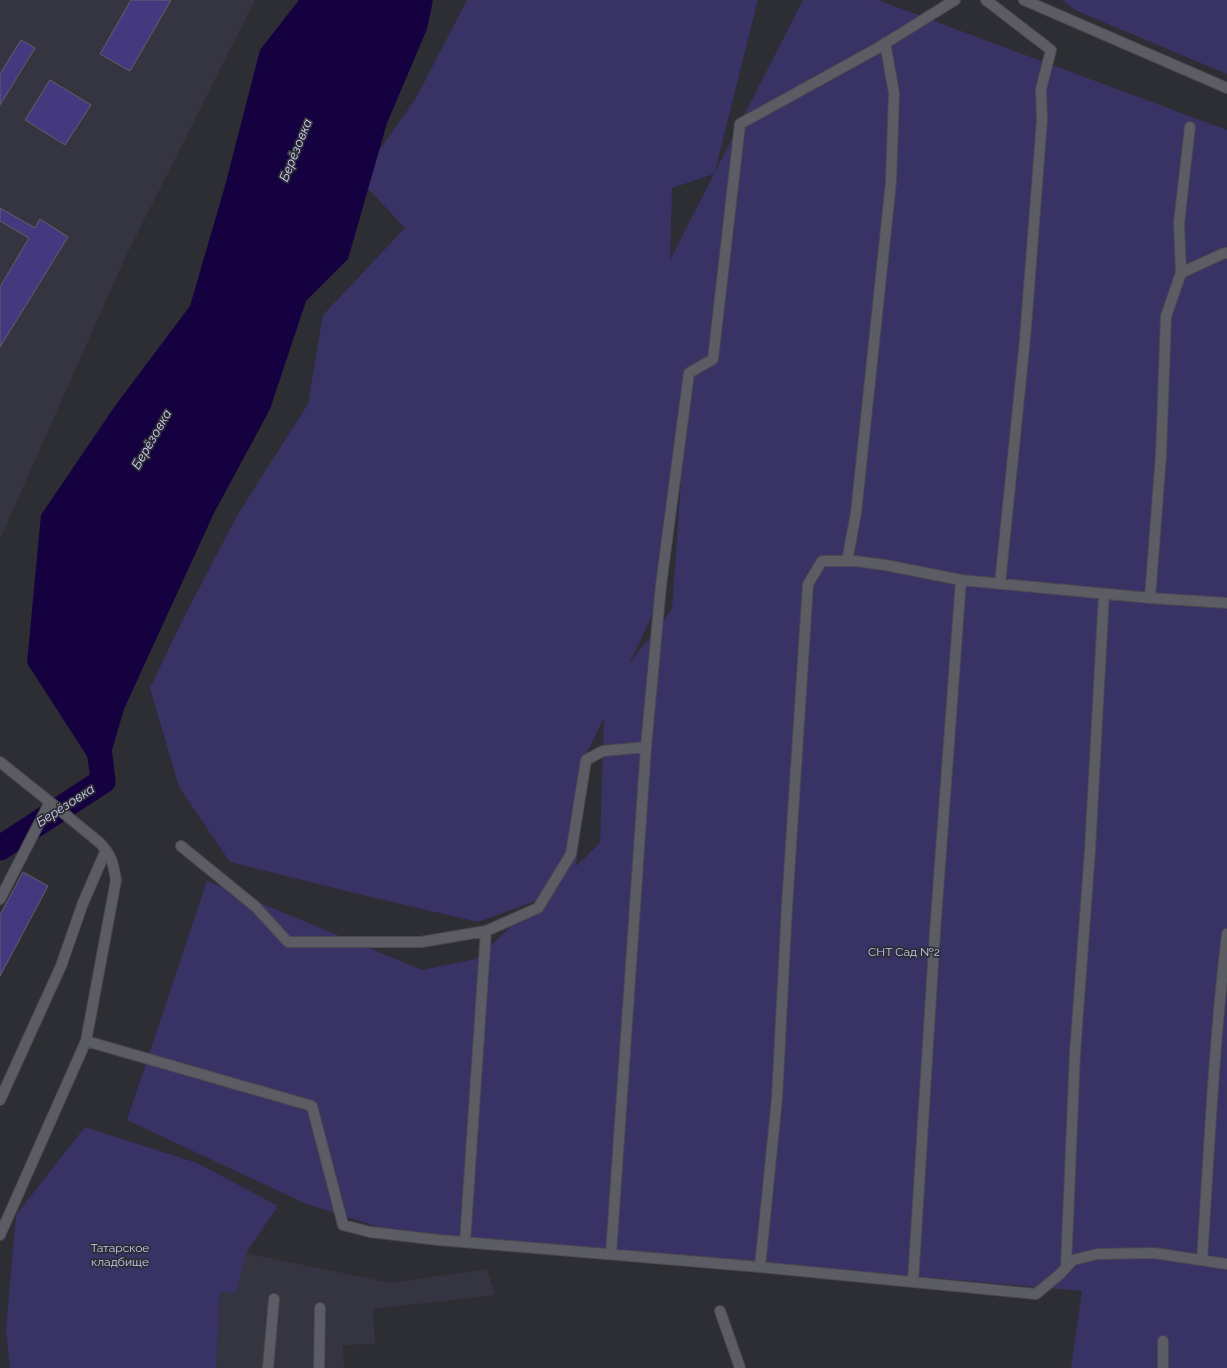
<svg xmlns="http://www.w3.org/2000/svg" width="1227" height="1368" viewBox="0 0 1227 1368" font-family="Raleway,sans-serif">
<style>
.built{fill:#353441}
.green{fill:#393265;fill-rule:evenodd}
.water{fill:#150040}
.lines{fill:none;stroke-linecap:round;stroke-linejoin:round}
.river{stroke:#150040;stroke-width:25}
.building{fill:#44397e;stroke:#626169}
.minor-casing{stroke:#49494f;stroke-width:12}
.minor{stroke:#5c5c64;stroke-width:10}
.labels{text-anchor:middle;stroke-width:3.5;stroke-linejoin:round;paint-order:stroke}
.park-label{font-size:12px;fill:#cac8f2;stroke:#2d2d34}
.water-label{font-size:13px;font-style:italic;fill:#d3d1fb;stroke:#2d2d34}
</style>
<rect width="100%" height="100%" fill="#2d2d34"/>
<path class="built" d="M0,0H255L125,258L0,539Z
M246,1253L391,1283L487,1269L495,1295L373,1309L375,1344L343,1345L344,1368H216L220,1291L237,1292Z"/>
<path class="green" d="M467,0H758L715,172L803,0H878L1227,130V1368H1071L1082,1291L388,1230L304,1203L127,1120L207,881L422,970L476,959L541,899L478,922L367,896L230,862L179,787L150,688L183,619L238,514L308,404L323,315L405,228L359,179L416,98ZM714,174L670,260L672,188ZM684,437L672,609L629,664L659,601ZM604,718L600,843L576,866L587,753Z
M1062,0H1227V74L1077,11Z
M85,1127L197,1163L278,1206L246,1253L237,1292H220L216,1368H10L6,1330L16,1215Z"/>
<path class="water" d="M299,0H433L427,29L387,123L348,259L306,301L270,409L214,513L124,709L103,781L27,663L41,515L115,406L190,306L225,186L260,50Z"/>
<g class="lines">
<path class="river" d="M0,848L103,781L99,748"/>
</g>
<path class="building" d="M131,0H171L130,71L100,54Z
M21,40L35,48L0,105V74Z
M50,80L91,105L65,145L25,120Z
M0,208L35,228L40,219L68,237L0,347V287L29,238L0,221Z
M23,872L48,886L0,976V915Z"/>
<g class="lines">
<g class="minor-casing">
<path id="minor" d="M986,0L1051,50L1041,89L1042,120L1025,339L1000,584
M1024,0L1227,88
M1181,273L1179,223L1190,127
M847,561L856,513L891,182L894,93L885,43
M1150,598L1161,455L1166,316L1181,273L1222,254L1227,253
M1227,603L1150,598L961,580L885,565L855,561H822L808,584L787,906L777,1098L760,1267L1036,1294L1059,1275L1073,1260L1097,1254L1154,1253L1227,1264
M0,762L50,802
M181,846L256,907L288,942H421L486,931
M0,899L50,802L100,843C112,856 113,863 116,880L86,1041L0,1235
M86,1041L312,1106L343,1225L370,1232L439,1240L760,1267
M0,1100L61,966L83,903L106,850
M465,1242L486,931L538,908L571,854L586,760L603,751L646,747L661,585L689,373L713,359L740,124L876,49L955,0
M611,1254L646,747
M1202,1260C1209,1152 1214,1042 1227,934
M1066,1267L1075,1053L1090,850L1104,594
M913,1282L935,932L961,580
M720,1311L740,1368
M1163,1341V1368
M268,1368L274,1299
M319,1368L320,1308"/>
</g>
<use href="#minor" class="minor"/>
</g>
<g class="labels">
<g class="park-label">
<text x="904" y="956">СНТ Сад №2</text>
<text x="120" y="1252">Татарское<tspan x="120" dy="14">кладбище</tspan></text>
</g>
<g class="water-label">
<text transform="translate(295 150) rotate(-68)" y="5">Берёзовка</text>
<text transform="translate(151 439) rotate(-60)" y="5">Берёзовка</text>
<text transform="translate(65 805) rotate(-33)" y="5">Берёзовка</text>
</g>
</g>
</svg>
